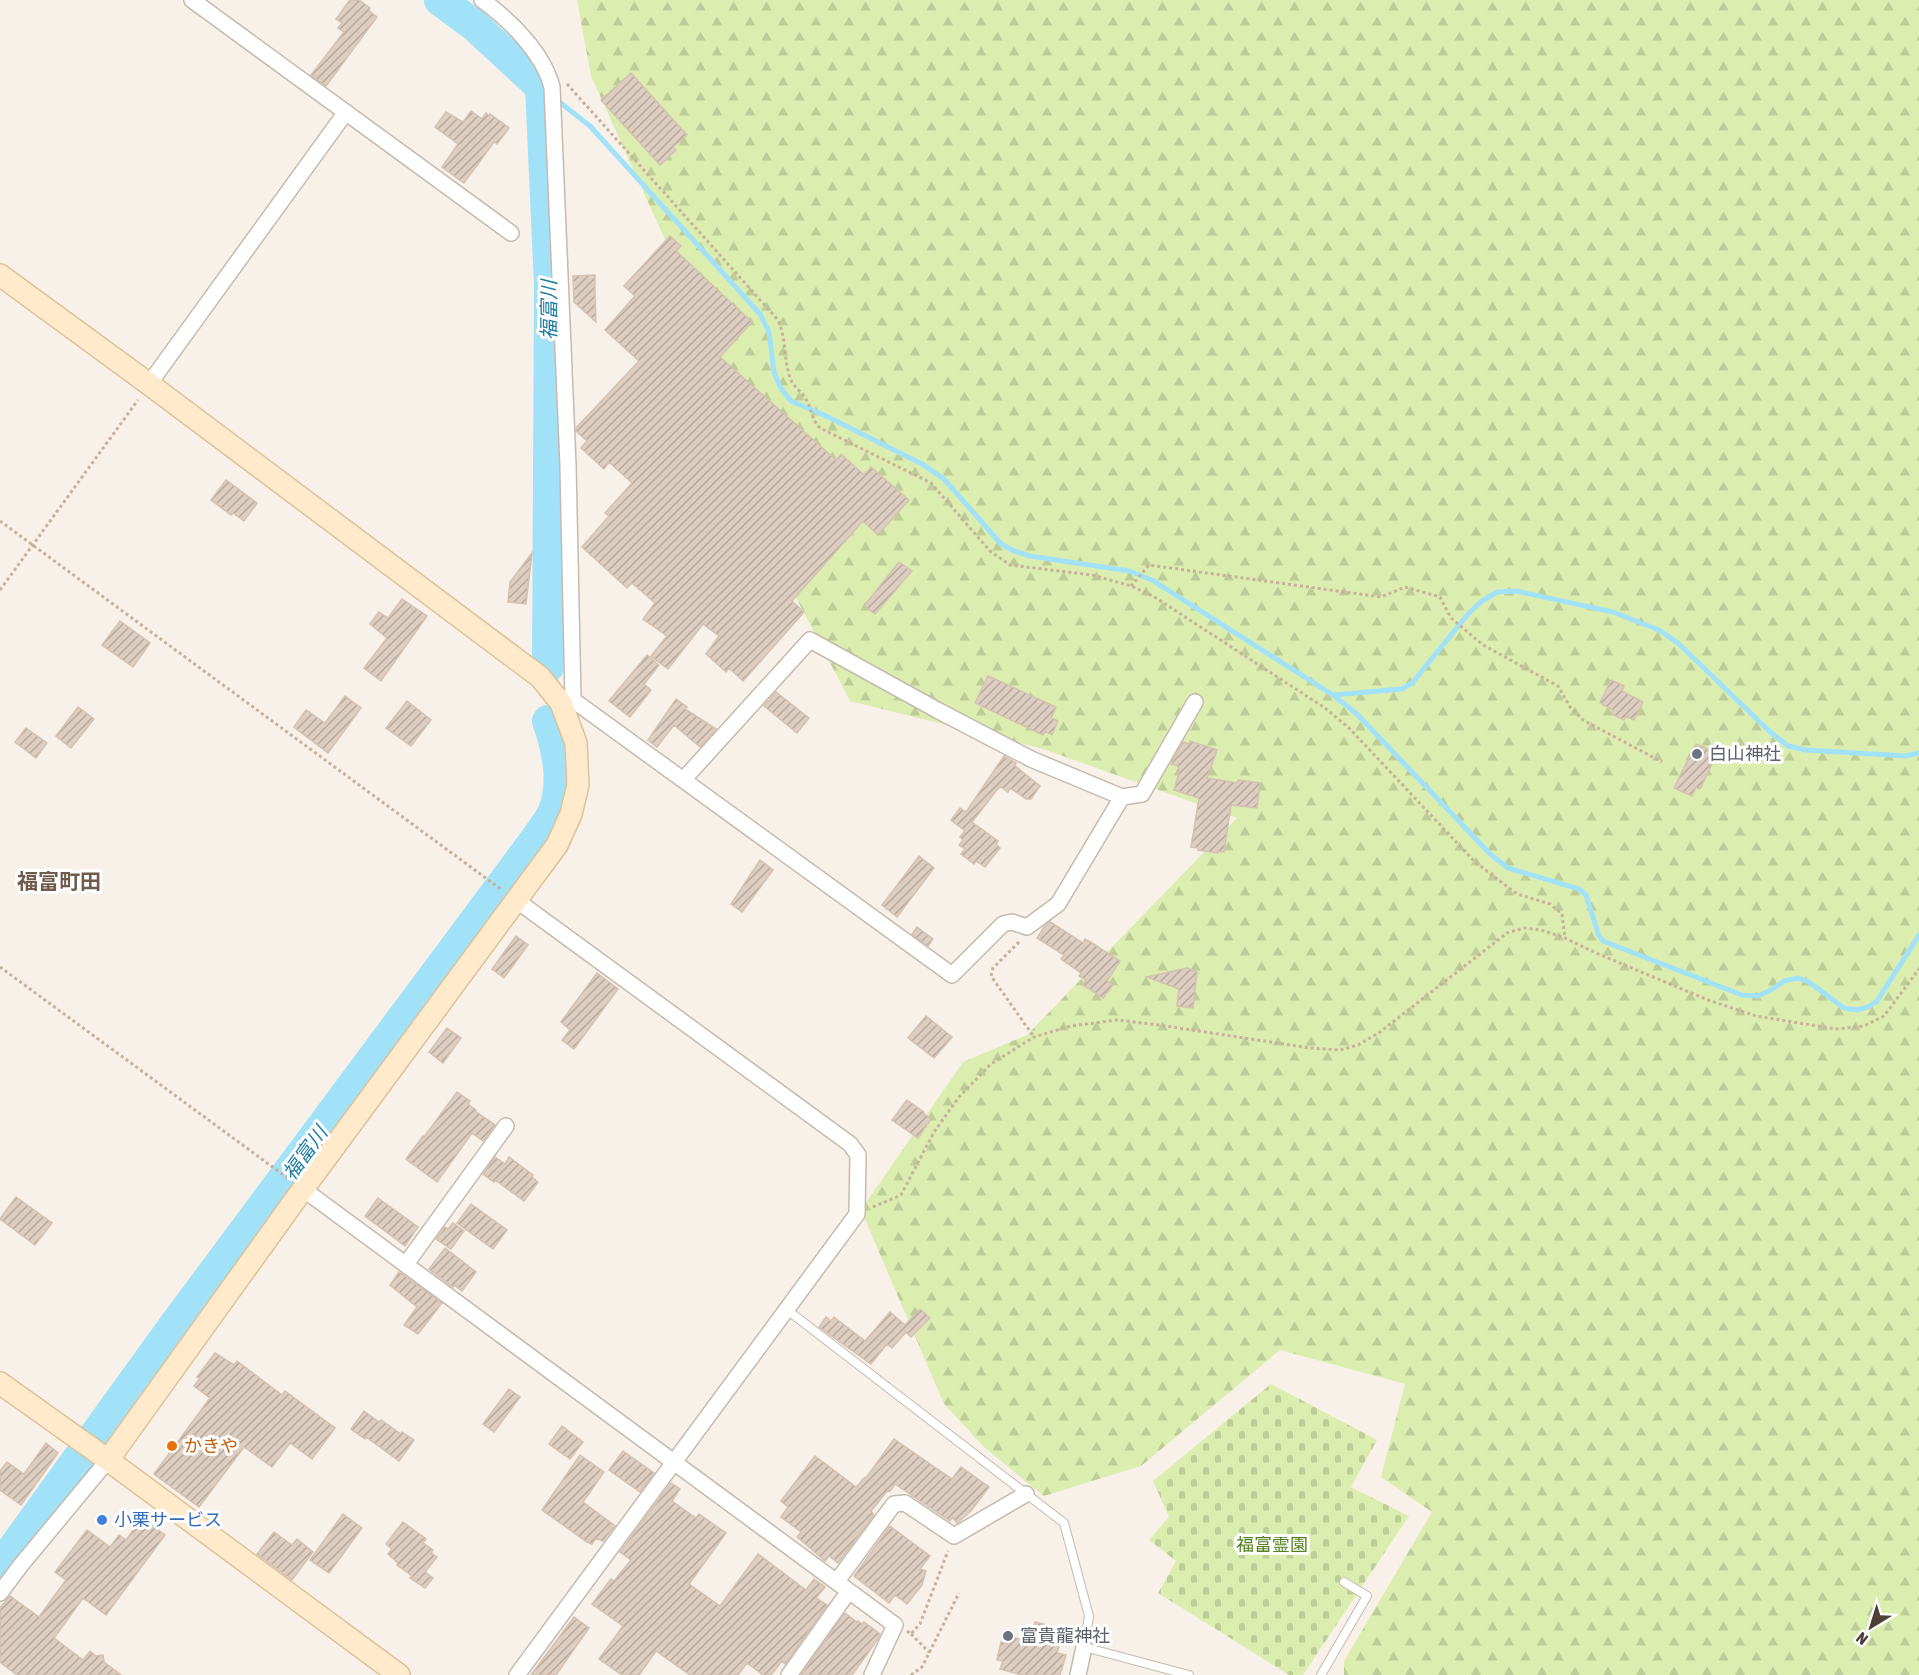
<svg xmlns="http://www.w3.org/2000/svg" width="1919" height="1675" viewBox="0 0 1919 1675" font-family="'Asap Condensed','Noto Sans JP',sans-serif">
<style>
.forest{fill:url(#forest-firs)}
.cemetery{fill:url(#cemetery-stones)}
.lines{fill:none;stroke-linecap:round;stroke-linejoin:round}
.stream{stroke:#a1e2f8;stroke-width:5}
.river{stroke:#a1e2f8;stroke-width:32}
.building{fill:url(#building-hatch);stroke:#d5c1b0;stroke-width:1.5}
.lane-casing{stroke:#c6baae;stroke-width:10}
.street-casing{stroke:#c6baae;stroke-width:18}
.secondary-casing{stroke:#dec198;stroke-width:24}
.path{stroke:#c7b19b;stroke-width:3;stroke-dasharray:3 3;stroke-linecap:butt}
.lane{stroke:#fff;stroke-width:8}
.street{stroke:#fff;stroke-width:15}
.secondary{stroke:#ffebcc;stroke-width:21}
.worship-dot{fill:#6b7280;stroke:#fff;stroke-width:2}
.food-dot{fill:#e8710a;stroke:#fff;stroke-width:2}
.shop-dot{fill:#3f7fe0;stroke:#fff;stroke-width:2}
.labels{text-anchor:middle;stroke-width:6;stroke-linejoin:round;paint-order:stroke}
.worship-label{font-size:18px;fill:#5b616d;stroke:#fff;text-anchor:start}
.food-label{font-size:18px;fill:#c56008;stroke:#fff;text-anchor:start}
.shop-label{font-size:18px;fill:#366cbe;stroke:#fff;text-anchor:start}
.park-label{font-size:18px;fill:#548021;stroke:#fff}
.water-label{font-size:20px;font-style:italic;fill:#1f7ea1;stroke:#fff}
.quarter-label{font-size:21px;font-weight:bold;fill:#705c4d;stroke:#fff}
</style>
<defs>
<pattern id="forest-firs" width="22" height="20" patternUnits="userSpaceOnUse" patternTransform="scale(1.5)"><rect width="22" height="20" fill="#dceeaf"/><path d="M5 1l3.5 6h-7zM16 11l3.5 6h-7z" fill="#becd97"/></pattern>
<pattern id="cemetery-stones" width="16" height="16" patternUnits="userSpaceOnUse" patternTransform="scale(1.5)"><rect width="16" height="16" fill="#dceeaf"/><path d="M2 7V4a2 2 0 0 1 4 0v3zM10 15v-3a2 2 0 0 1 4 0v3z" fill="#becd97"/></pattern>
<pattern id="building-hatch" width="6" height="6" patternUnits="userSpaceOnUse" patternTransform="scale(1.5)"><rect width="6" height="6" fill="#ddcec1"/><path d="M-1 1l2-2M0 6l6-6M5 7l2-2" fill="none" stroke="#b5a99e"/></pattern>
</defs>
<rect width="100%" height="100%" fill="#f7f1ea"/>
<path class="forest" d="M577,0H1919V1675H1344V1661L1432,1512L1381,1477L1405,1384L1280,1350L1141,1466L1044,1496L984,1447L944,1404L861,1210L963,1062L1027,1035L1237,818L1043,749L850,701L764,536L682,277L591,76Z"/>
<path class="cemetery" d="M1271,1384L1377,1440L1351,1487L1409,1516L1303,1675H1289L1158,1593L1176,1561L1149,1540L1169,1517L1153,1481Z"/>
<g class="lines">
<path class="stream" d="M541,87L549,94
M557,100L590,126L760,314L769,332L774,372L780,387L791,401L824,415L922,464L944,479L1001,544L1014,551L1030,556L1129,571L1152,580L1333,695L1402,689L1412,683L1468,614L1482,601L1497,592L1516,591L1613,612L1659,630L1678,643L1769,731L1788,746L1806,750L1906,756L1919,753
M1333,695L1357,714L1490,854L1508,868L1579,889L1586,895L1599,936L1603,941L1742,995L1758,996L1771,990L1784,981L1798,978L1809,982L1844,1008L1857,1010L1868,1007L1877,1001L1919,935"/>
<path class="river" d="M440,0L474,25L541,87L550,285L548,667
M0,1567L171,1330L536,839C542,830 550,821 554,811C565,782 558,749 548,721"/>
</g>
<path class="building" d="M350,0H359L370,8L369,11L377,17L326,86L311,75L344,32L338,28L342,23L336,19Z
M631,73L687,135L673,147L676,150L660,165L601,100Z
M471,111L482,119L486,113L489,116L490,114L509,128L497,144L494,142L464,183L442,167L458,144L435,127L446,112L463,122Z
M670,236L681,246L676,251L752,322L720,357L836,460L841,454L864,475L871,467L909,500L878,535L863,521L792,601L804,612L743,681L729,668L726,672L706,654L719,636L703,624L668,669L651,656L667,636L643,619L655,603L632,583L627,588L582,547L609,516L605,513L632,483L609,462L604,469L581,448L587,441L576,431V428L639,361L605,330L635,296L624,286Z
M595,275V298L596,322L574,302L573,276Z
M226,480L257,503L244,521L233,513L231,515L211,500Z
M532,553L526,604L508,602L510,582Z
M899,562L912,571L875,614L864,606Z
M402,599L427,616L381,681L364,668L387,638L370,624L379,612L388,618Z
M120,621L150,643L133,667L102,645Z
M647,655L659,665L644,684L651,690L630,717L609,701Z
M988,676L1056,707L1051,718L1058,721L1052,735L1045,731L1043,735L975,703Z
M1611,680L1624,686L1622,691L1643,702L1634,720L1626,716L1624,720L1612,714L1613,710L1600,703Z
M776,692L809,718L797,733L764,706Z
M345,696L361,708L328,753L294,727L306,710L325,723Z
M676,699L687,707L685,709L716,729L700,747L674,725L657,747L648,740Z
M407,701L431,720L411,746L386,728Z
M78,707L94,719L71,748L56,736Z
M26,728L47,743L36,758L15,742Z
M1190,741L1217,750L1207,778L1237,783L1238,780L1260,783L1257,808L1231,805L1224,852L1218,851V853L1198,850V848L1191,847L1199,798L1174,790L1180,769L1178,768V766L1171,764L1183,742L1189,744Z
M1696,744L1717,753L1700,789L1696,787L1692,796L1674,788Z
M1004,756L1016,763L1015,766L1040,786L1031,799H1026L1010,788L1008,792L1000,786L972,822L998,841L996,844L1000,848L985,867L976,861L974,864L961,854L965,849L959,845L963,840L960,837L965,831L951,820L960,808L966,812Z
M919,856L934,868L897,917L882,905Z
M760,860L773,870L742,912L731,904Z
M1050,922L1083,943L1085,939L1092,943L1120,961L1107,981L1113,985L1103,998L1083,985L1086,980L1079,976L1081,973L1061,959L1064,955L1037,938L1044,927Z
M917,927L933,939L928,946L912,934Z
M516,936L528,945L504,978L492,969Z
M1187,968L1197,972L1193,1008L1177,1006L1179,989L1147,977Z
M597,973L618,989L574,1049L562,1040L570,1030L561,1022Z
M926,1016L952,1037L934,1058L908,1038Z
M447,1028L461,1038L443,1063L429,1052Z
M457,1092L470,1101L468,1104L476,1110L475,1111L495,1125L483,1141L472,1133L437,1182L406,1159L423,1136L424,1137Z
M907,1100L924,1112L923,1113L931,1119L918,1138L892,1120Z
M495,1157L505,1164L509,1157L533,1175L532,1177L538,1182L524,1201L495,1180L494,1182L483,1174Z
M16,1197L52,1223L35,1245L0,1219Z
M378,1198L418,1227L405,1246L365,1216Z
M471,1204L507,1230L493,1249L457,1223Z
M453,1223L464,1231L451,1249L436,1239L445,1227L448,1229Z
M445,1248L476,1272L462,1291L454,1285L453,1287L429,1269Z
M399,1272L442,1303L418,1334L404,1325L417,1307L390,1285Z
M920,1309L930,1318L911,1337L906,1332L892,1348L887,1344L871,1364L819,1327L826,1317L831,1321L834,1317L865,1341L890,1312L905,1325Z
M215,1353L234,1365L237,1361L282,1395L285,1391L335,1428L312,1459L290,1443L272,1467L244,1447L199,1507L154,1474L210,1398L194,1386L200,1378L197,1377Z
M509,1389L520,1397L494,1432L483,1424Z
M364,1411L379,1422L381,1420L401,1434L402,1432L414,1440L399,1461L366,1437L365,1439L351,1429Z
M562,1426L583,1442L570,1459L549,1444Z
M894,1439L952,1479L961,1467L989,1487L971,1511L957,1523L952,1517L950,1521L895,1484L890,1491L888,1490L871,1511L874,1515L838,1563L829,1556L825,1561L797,1537L801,1532L781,1517L788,1507L781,1501L815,1456L856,1487L865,1477L866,1478Z
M46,1443L58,1453L21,1505L0,1490V1471L7,1462L24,1474Z
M623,1451L654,1473L640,1492L609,1470Z
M580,1455L604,1472L583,1502L615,1526L603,1541L596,1538L592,1544L587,1542L542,1510Z
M671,1483L680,1489L672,1501L696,1518L699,1514L726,1533L689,1584L720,1606L758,1554L806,1590L814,1579L825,1587L816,1598L827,1605L785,1664L782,1661L771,1675H763L747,1663L738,1675H690L656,1651L639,1675H622L599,1659L623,1626L592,1604L611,1579L614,1581L631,1560L620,1552Z
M343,1514L362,1528L329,1573L310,1560Z
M142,1518L165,1535L106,1615L83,1598L54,1638L83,1660L90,1651L96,1656L103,1655L104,1662L121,1675H17L0,1662V1608L10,1596L39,1617L66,1580L55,1572L87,1530L110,1547L119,1535L126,1540Z
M403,1522L426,1539L423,1543L433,1550L431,1553L437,1557L425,1572L433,1578L425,1588L410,1578L412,1576L397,1565L398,1563L388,1554L392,1549L386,1544Z
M890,1526L930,1556L920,1569L926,1571L922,1585L907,1604L895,1595L889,1603L854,1576Z
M274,1532L292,1545L297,1539L313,1552L292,1580L257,1554Z
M845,1613L857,1622L858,1621L862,1624L864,1622L880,1634L878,1639L852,1675H801Z
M574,1617L589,1628L556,1675H531Z
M1035,1622L1064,1629L1057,1653L1066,1655L1060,1675H1022L1000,1669L1003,1661L997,1660L1001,1642L1006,1644L1009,1636L1030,1642Z"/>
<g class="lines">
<g class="lane-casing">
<path id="lane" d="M786,1309L1064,1523L1089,1616L1084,1647L1189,1675
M1321,1675L1367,1596L1344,1582"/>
</g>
<g class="street-casing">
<path id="street" d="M192,0L511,233
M482,0C511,21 543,53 552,87L568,465L573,700L566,702
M149,384L346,112
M573,700L952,975L1003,924L1012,922L1027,927L1058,904L1122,797L1142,794L1195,702
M684,779L810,640L937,710L1031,759L1122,797
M516,900L850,1144L858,1155L857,1214L517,1675
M303,1189L895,1625L872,1675
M406,1264L506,1126
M837,1581L894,1504L905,1503L954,1536L1026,1494
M0,1593L21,1565L108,1460
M789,1675L849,1591
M1078,1675L1084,1647"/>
</g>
<g class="secondary-casing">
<path id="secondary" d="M0,275L149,384L540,677L561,703L576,743L578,785L571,814L557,845L303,1189L108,1460L399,1675
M0,1383L108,1460"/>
</g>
<path class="path" d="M567,84L778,320C787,339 783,361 791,380C794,387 802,392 806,399C812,409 811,419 820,428L931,483L990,551L1010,565L1092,575L1131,586L1153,596L1325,708L1349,728L1475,862L1517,894L1550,904L1562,914L1565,938
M0,521L502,890
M1131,586L1149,565L1381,597L1405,587L1440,597L1451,618L1483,645L1558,686L1570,707L1583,720L1662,762
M0,590L138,400
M1019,942L993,968L991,976L1034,1037
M0,967L289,1179
M873,1207L901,1195L934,1132L959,1097L991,1064L1034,1037L1071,1026L1117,1020L1159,1025L1310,1048L1340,1050L1358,1045L1380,1032L1507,933L1524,928L1541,930L1565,938L1596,953L1708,1000L1756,1016L1836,1029L1864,1026L1884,1016L1919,969
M907,1631L911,1634L920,1624L948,1551
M911,1634L929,1652
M911,1675L922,1667L959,1593"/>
<use href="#lane" class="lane"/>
<use href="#street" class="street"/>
<use href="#secondary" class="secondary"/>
</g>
<g class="worship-dot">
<circle cx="1697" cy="754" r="6"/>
<circle cx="1008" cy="1636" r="6"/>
</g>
<circle class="food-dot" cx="172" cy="1446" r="6"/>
<circle class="shop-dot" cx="102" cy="1520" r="6"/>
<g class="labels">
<g class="worship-label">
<text x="1709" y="760">白山神社</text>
<text x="1020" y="1642">富貴龍神社</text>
</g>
<g class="food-label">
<text x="184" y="1452">かきや</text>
</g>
<g class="shop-label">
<text x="114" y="1526">小栗サービス</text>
</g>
<g class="park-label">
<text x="1272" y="1551">福富霊園</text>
</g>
<g class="water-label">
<text transform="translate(549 310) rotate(-90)" y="7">福富川</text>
<text transform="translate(305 1153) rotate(-54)" y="7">福富川</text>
</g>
<g class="quarter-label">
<text x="59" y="889">福富町田</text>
</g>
</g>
<g transform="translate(1871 1627) rotate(218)" stroke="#ffffff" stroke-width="4.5" paint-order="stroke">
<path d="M0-4.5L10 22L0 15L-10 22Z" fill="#4c4037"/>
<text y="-9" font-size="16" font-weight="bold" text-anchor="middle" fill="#4c4037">N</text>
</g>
</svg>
